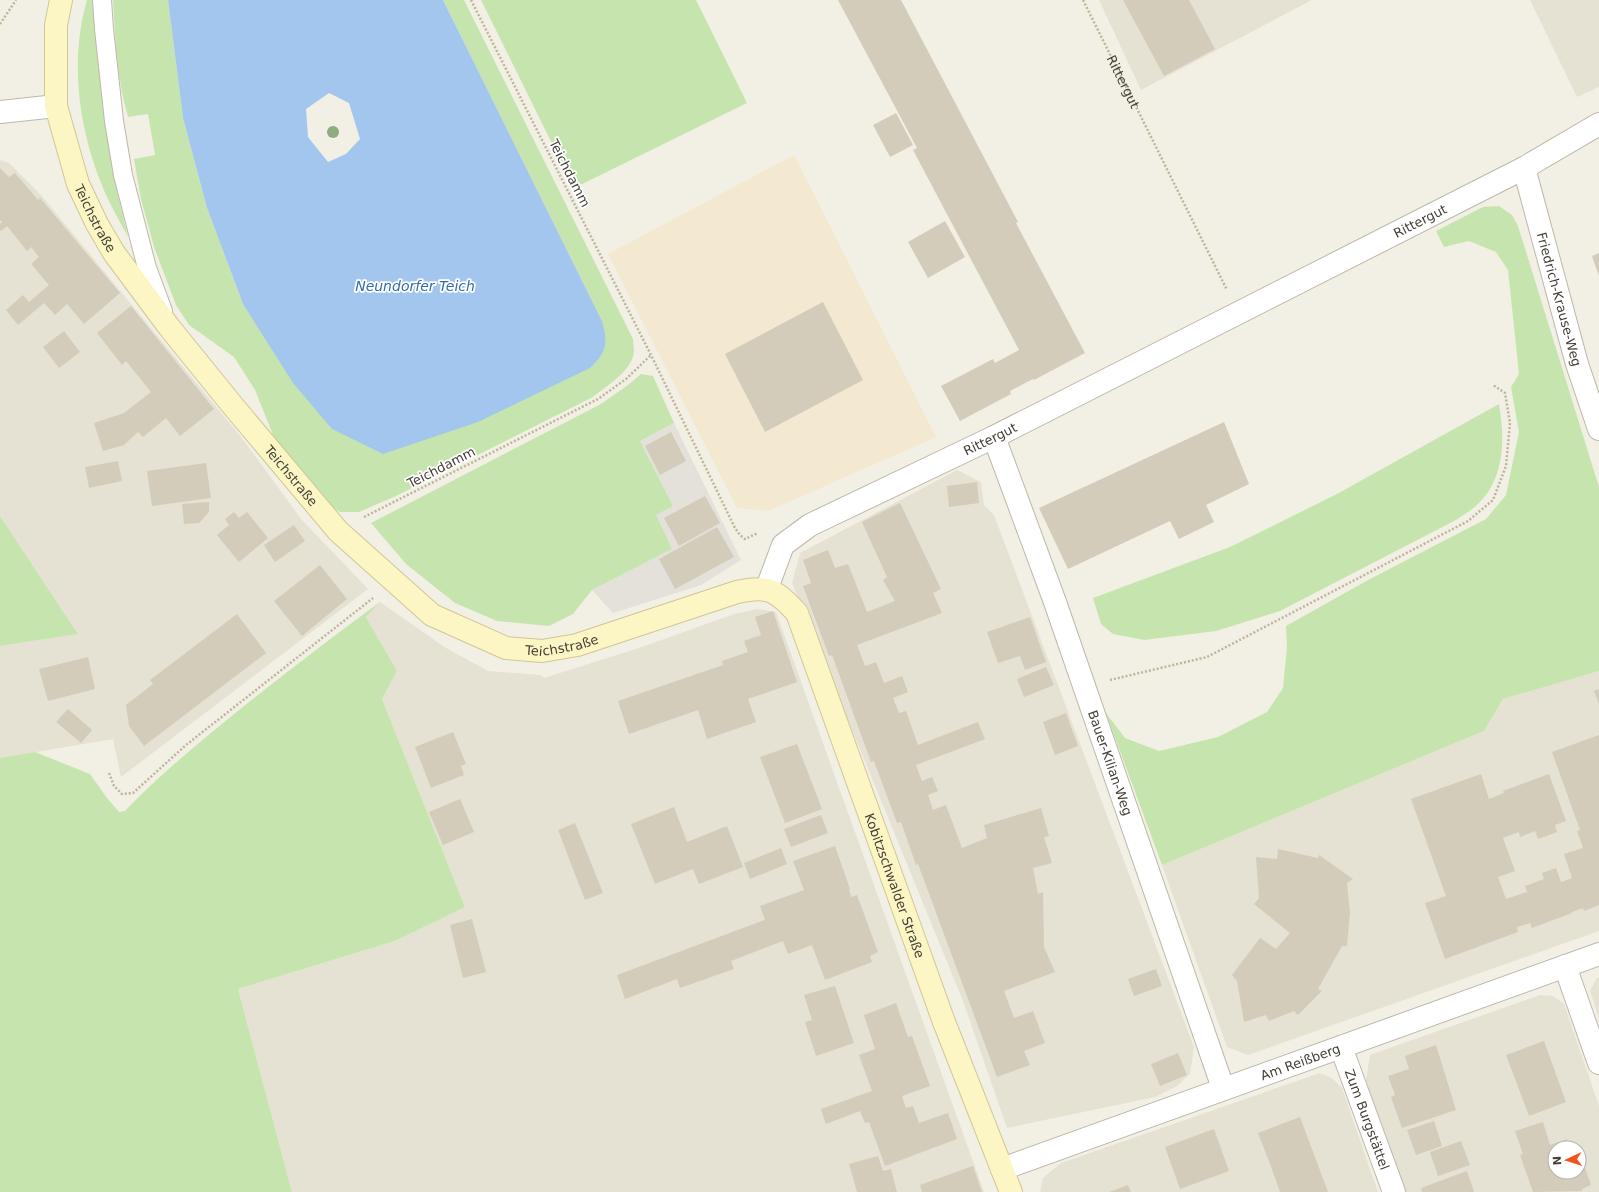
<svg xmlns="http://www.w3.org/2000/svg" width="1599" height="1192" viewBox="0 0 1599 1192" font-family="'DejaVu Sans',sans-serif">
<style>
.residential{fill:#e5e1d3;fill-rule:evenodd}
.commercial{fill:#f3e8d0}
.industrial{fill:#e4e0da}
.green{fill:#c6e5ae}
.water{fill:#a2c6ed;fill-rule:evenodd}
.building{fill:#d3ccba}
.lines{fill:none;stroke-linecap:round;stroke-linejoin:round}
.lane-casing{stroke:#bdb8a8;stroke-width:20}
.street-casing{stroke:#bdb8a8;stroke-width:24}
.secondary-casing{stroke:#d0c796;stroke-width:24}
.path{stroke:#beb599;stroke-width:2.5;stroke-dasharray:2 2;stroke-linecap:butt}
.lane{stroke:#fff;stroke-width:18}
.street{stroke:#fff;stroke-width:22}
.secondary{stroke:#fcf5c4;stroke-width:22}
.tree{fill:#8fab7f}
.labels{text-anchor:middle;stroke-width:3.5;stroke-linejoin:round;paint-order:stroke}
.street-label{font-size:13px;fill:#443f35;stroke:#fff}
.water-label{font-size:14px;font-style:italic;fill:#326bab;stroke:#fff}
</style>
<rect width="100%" height="100%" fill="#f2efe5"/>
<path class="residential" d="M1099,0H1312L1141,90Z
M1530,0H1599V87L1577,97Z
M0,160L9,163L41,195L241,437L302,520L368,589L121,777L113,739L0,758V646L78,634L0,516Z
M957,470L981,482L984,505L994,515L1194,1047L1190,1074L1177,1086L1155,1097L1007,1128L963,1001L792,583L800,553Z
M380,602L446,648L488,671L541,675L544,678L639,648L734,614L757,609L776,612L984,1192H292L238,989L395,941L465,907L382,699L397,671L366,617Z
M1599,671V931L1248,1055L1227,1047L1162,865L1484,731L1503,699Z
M1599,977V1018L1590,991L1597,978Z
M1540,995L1553,996L1564,1004L1599,1106V1192H1404L1366,1080L1370,1055ZM1555,1148H1579V1172H1555Z
M1320,1073L1332,1078L1342,1088L1378,1192H1040L1043,1178L1061,1163Z"/>
<path class="commercial" d="M794,155L936,437L768,511L737,508L608,254Z"/>
<path class="industrial" d="M674,423L741,560L701,585L613,613L592,590L672,549L655,515L673,506L640,441Z"/>
<path class="green" d="M87,0H92L101,90L114,179L128,237C121,224 114,212 108,199C80,138 68,65 87,0Z
M113,0H168L183,118L207,208L243,304L602,321L443,0H464L633,339C633,343 634,348 634,352C632,371 606,387 591,398L396,496L359,512H340L321,502L273,435L255,390L234,357L189,325L176,305L154,247L141,199L134,159L155,155L148,114L128,117C117,79 115,39 113,0Z
M481,0H696L747,103L574,188Z
M1499,206L1512,215L1518,226L1599,487V671L1503,699L1484,731L1162,865L1106,713L1125,738L1159,751L1218,737L1267,712L1283,688L1287,647L1286,626L1368,580L1486,519L1506,495L1519,432L1511,387L1519,374L1508,270L1496,252L1469,241L1444,247L1436,231L1483,207Z
M641,374L653,376L674,423L640,441L673,506L656,515L672,549L592,590L573,614L549,626L497,621L455,603L406,564L371,523L601,404L628,385Z
M1499,404C1505,439 1505,478 1478,504C1472,510 1463,515 1456,520L1280,611L1216,631L1144,640L1113,634L1101,624L1093,598L1230,547L1337,494Z
M0,516L78,634L0,646Z
M380,602L366,617L397,671L382,699L465,907L395,941L238,989L292,1192H0V758L35,752L90,774L107,798L119,812L125,811C163,771 206,737 249,702C292,668 335,635 380,602Z"/>
<path class="water" d="M168,0H443L602,321C608,343 607,352 590,368L478,422L383,454L332,429L293,383L243,304L207,208L183,118ZM329,93L349,103L360,139L346,154L328,162L308,137L306,109Z"/>
<path class="building" d="M838,0H901L1018,222L1016,223L1085,353L1034,380L1033,379L1010,391L1011,394L960,421L941,386L993,359L995,363L1019,350L913,150L917,148Z
M1123,0H1189L1215,49L1164,76Z
M896,113L913,145L890,157L873,125Z
M0,168L9,177L15,173L38,200L40,198L120,293L84,324L67,304L55,315L44,303L18,325L6,310L23,295L29,302L49,285L31,264L39,257L31,247L27,251L7,226L1,231L0,230V224L2,222L0,220Z
M945,221L965,257L928,278L908,242Z
M1599,253V276L1592,256Z
M823,302L863,380L765,432L725,354Z
M131,306L214,409L180,436L166,418L143,437L138,432L124,445L103,451L94,423L124,413L151,392L126,361L122,365L97,333Z
M64,331L80,352L59,368L43,347Z
M1224,422L1249,484L1206,505L1214,522L1179,539L1170,521L1068,569L1039,508Z
M671,432L686,461L660,475L645,446Z
M118,461L122,481L89,488L85,467Z
M206,463L211,498L152,506L147,471Z
M977,482L979,503L949,507L947,486Z
M705,496L720,523L679,546L664,518Z
M209,502V512L199,523L184,524L182,504Z
M900,503L941,589L933,593L942,613L857,645L865,666L876,662L884,683L902,676L908,692L893,698L899,713L906,711L918,745L978,722L985,739L916,765L922,781L932,777L938,791L928,795L933,810L946,805L962,848L987,838L984,825L1041,808L1049,836L1044,837L1052,863L1033,868L1038,894L1043,892L1044,947L1055,972L1004,991L1014,1018L1033,1011L1045,1043L1024,1051L1030,1065L997,1077L918,864L916,865L901,822L897,823L874,761L871,762L832,655L829,656L803,586L811,583L803,560L828,550L835,568L848,564L867,612L895,601L883,580L887,577L862,522Z
M234,512L239,518L247,512L268,538L239,562L217,535L229,525L225,519Z
M294,525L305,541L275,562L264,545Z
M717,527L734,557L675,589L659,559Z
M320,565L347,599L302,636L274,601Z
M773,611L797,682L748,699L756,722L707,739L698,710L629,734L618,701L723,665L722,661L748,652L744,641L761,635L755,617Z
M237,614L266,653L144,746L129,726L126,705L153,684L150,680Z
M1030,617L1046,662L1025,670L1020,656L998,663L987,632Z
M88,657L95,689L48,701L39,669Z
M1046,667L1054,685L1024,697L1017,679Z
M1599,689V704L1594,691Z
M68,709L92,730L81,743L56,722Z
M1066,713L1078,746L1055,755L1043,722Z
M453,732L466,764L461,766L464,775L431,788L415,747Z
M1599,735V905L1584,911L1583,908L1572,912V913L1532,928L1530,923L1517,927L1518,932L1445,959L1425,903L1446,896L1411,799L1481,774L1489,799L1504,793L1503,791L1549,774L1566,821L1555,825L1557,832L1538,839L1535,831L1520,837L1519,832L1503,838L1515,871L1498,877L1506,899L1527,892L1525,886L1544,879L1542,873L1556,868L1561,882L1572,878L1564,854L1583,848L1577,831L1580,830L1552,752Z
M797,744L822,809L785,823L760,757Z
M460,799L474,832L443,845L429,812Z
M674,807L687,842L727,826L743,867L699,884L693,869L655,884L631,824Z
M821,815L828,833L791,847L784,829Z
M575,823L603,893L585,900L558,830Z
M835,846L850,889L849,890L851,897L857,895L878,952L870,956L872,962L825,980L812,945L788,954L783,941L731,961L734,969L680,988L677,979L625,999L617,975L765,920L760,906L804,890L793,861Z
M781,848L787,864L750,879L744,863Z
M1278,849L1318,858L1319,855L1353,879L1347,883L1350,913L1347,946H1342L1318,989L1322,991L1298,1015L1294,1011L1269,1021L1266,1015L1244,1022L1237,981L1232,975L1260,938L1276,949L1290,933L1254,904L1259,898L1256,857L1277,859Z
M472,919L486,972L463,978L450,925Z
M1156,969L1162,986L1134,996L1128,979Z
M835,986L854,1043L816,1056L805,1022L812,1020L804,995Z
M896,1003L908,1037L912,1036L930,1086L902,1096L906,1108L913,1106L919,1123L948,1113L957,1139L885,1166L869,1122L865,1123L860,1111L826,1124L821,1109L872,1091L859,1055L875,1049L864,1015Z
M1544,1041L1566,1102L1529,1116L1506,1055Z
M1436,1045L1456,1110L1402,1128L1391,1097L1395,1095L1388,1076L1409,1069L1405,1056Z
M1178,1053L1187,1075L1160,1086L1151,1064Z
M1300,1117L1312,1149L1328,1192H1280L1270,1164L1258,1133Z
M1434,1121L1442,1146L1416,1155L1407,1130Z
M1543,1122L1550,1145L1567,1139L1570,1148H1555V1172H1579V1163L1583,1162L1591,1185L1582,1189V1191L1533,1192L1520,1155L1523,1154L1515,1131Z
M1214,1129L1229,1171L1180,1189L1165,1147Z
M1461,1141L1470,1165L1438,1176L1430,1152Z
M878,1156L883,1171L891,1169L897,1192H857L849,1164Z
M973,1166L982,1192H922L920,1185Z
M1467,1171L1474,1192H1422L1421,1188Z
M1128,1185L1131,1192H1109Z"/>
<g class="lines">
<g class="lane-casing">
<path id="lane" d="M102,0L104,29L114,121L123,175L147,268L163,311"/>
</g>
<g class="street-casing">
<g id="street">
<path d="M0,112L56,106"/>
<path id="s2" d="M1524,168L1577,364L1599,429"/>
<path id="s3" d="M994,437L1055,602L1223,1088"/>
<path id="s4" d="M767,588L783,545L810,525L994,437L1524,168L1599,124"/>
<path d="M1565,966L1599,1063"/>
<path id="s5" d="M1341,1047L1394,1192"/>
<path id="s6" d="M1002,1169L1599,954"/>
</g>
</g>
<g class="secondary-casing">
<g id="secondary">
<path id="s7" d="M61,0L56,25V106L78,184L97,224L114,253L169,327L233,406L338,531L432,615L506,648L542,651L577,645L737,592C768,585 776,590 797,613L944,1022L1011,1192"/>
</g>
</g>
<g class="path">
<path d="M471,0L651,355L735,528L740,535L745,539L758,533"/>
<path id="s1" d="M1083,0L1227,290"/>
<path d="M0,24L16,0"/>
<path d="M364,517L598,399L626,379L651,355"/>
<path d="M1110,680L1207,657L1468,521L1493,500L1506,466L1510,423L1505,393L1493,385"/>
<path d="M109,773L114,786L122,794L133,793L186,745L373,598"/>
</g>
<use href="#lane" class="lane"/>
<use href="#street" class="street"/>
<use href="#secondary" class="secondary"/>
</g>
<circle class="tree" cx="333" cy="132" r="6"/>
<g class="labels">
<g class="street-label">
<text dy="5" stroke="none"><textPath href="#s1" startOffset="91">Rittergut</textPath></text>
<text transform="translate(570 173) rotate(63)" y="5">Teichdamm</text>
<text dy="5" stroke="none"><textPath href="#s7" startOffset="226">Teichstraße</textPath></text>
<text dy="5" stroke="none"><textPath href="#s4" startOffset="761">Rittergut</textPath></text>
<text dy="5" stroke="none"><textPath href="#s2" startOffset="136">Friedrich-Krause-Weg</textPath></text>
<text dy="5" stroke="none"><textPath href="#s4" startOffset="279">Rittergut</textPath></text>
<text transform="translate(441 467) rotate(-27)" y="5">Teichdamm</text>
<text dy="5" stroke="none"><textPath href="#s7" startOffset="550">Teichstraße</textPath></text>
<text dy="5" stroke="none"><textPath href="#s7" startOffset="886">Teichstraße</textPath></text>
<text dy="5" stroke="none"><textPath href="#s3" startOffset="346">Bauer-Kilian-Weg</textPath></text>
<text dy="5" stroke="none"><textPath href="#s7" startOffset="1428">Kobitzschwalder Straße</textPath></text>
<text dy="5" stroke="none"><textPath href="#s6" startOffset="317">Am Reißberg</textPath></text>
<text dy="5" stroke="none"><textPath href="#s5" startOffset="77">Zum Burgstättel</textPath></text>
</g>
<g class="water-label">
<text x="415" y="291">Neundorfer Teich</text>
</g>
</g>
<g transform="translate(1567 1160) rotate(266)"><circle r="19" fill="#ffffff" stroke="#b4b2ae"/>
<path d="M0-3L7 15L0 10L-7 15Z" fill="#f2531c"/>
<text y="-6" font-size="11" font-weight="bold" text-anchor="middle" fill="#443f35">N</text>
</g>
</svg>
